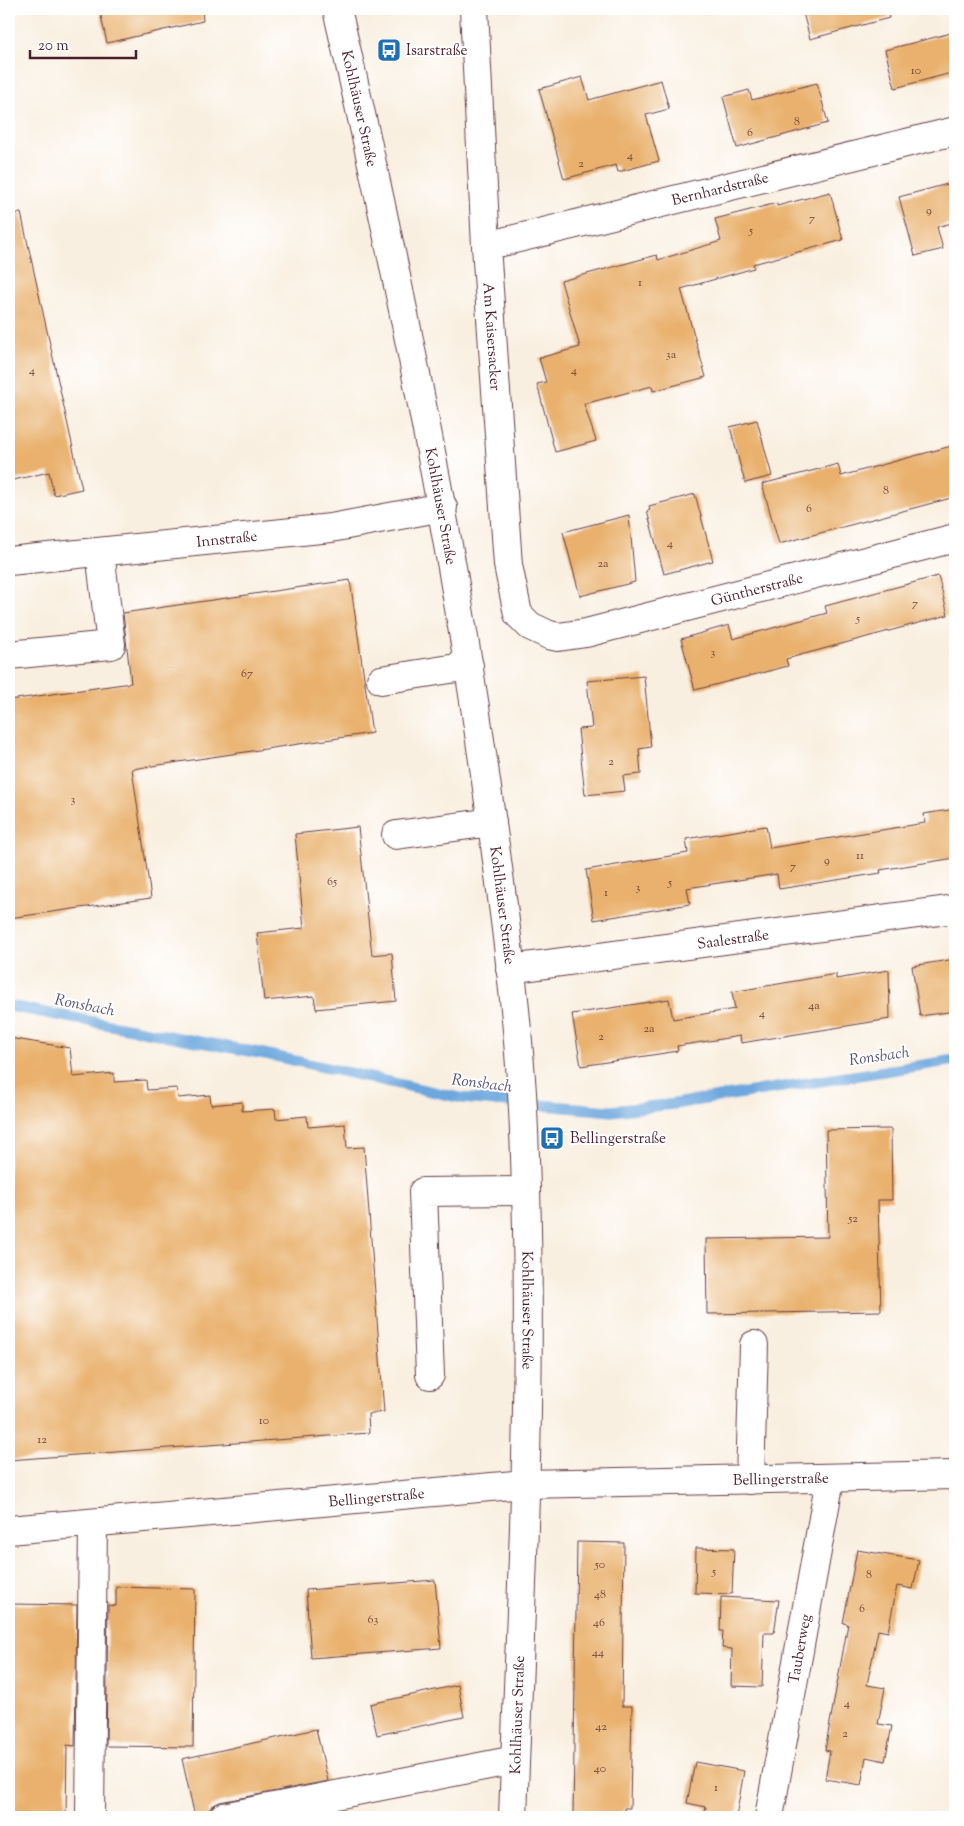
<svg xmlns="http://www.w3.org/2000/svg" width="964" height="1826" viewBox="0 0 964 1826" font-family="'Sorts Mill Goudy',serif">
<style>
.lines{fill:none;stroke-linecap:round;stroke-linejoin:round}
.stream{stroke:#6da7dd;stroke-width:11}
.building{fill:#e9b16d}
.minor-casing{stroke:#643e46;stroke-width:30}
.minor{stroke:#fff;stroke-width:28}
.labels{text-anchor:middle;stroke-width:4;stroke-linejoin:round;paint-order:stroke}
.number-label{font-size:12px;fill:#72443c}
.poi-label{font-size:15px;fill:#4a1f2b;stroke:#fff;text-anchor:start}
.street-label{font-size:15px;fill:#4a1f2b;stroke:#fff}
.water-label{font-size:16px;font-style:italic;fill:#585572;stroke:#fff}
</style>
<rect width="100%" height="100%" fill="#fff"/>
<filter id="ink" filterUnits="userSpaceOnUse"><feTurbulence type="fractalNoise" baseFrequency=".02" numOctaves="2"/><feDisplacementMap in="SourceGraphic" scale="10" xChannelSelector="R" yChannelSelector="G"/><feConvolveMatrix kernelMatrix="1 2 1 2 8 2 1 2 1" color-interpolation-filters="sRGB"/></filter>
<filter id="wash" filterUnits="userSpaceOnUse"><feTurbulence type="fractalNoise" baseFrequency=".0096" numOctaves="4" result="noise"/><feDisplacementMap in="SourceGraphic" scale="20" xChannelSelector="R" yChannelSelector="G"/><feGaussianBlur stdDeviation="1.12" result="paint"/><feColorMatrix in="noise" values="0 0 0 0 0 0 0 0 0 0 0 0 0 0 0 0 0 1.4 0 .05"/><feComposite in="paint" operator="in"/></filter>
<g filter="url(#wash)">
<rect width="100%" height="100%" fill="#f9efe0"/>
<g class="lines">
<path class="stream" d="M9,1006L265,1054L461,1098L611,1111L674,1104L955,1060"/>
</g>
<g id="blocks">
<path class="building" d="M117,9H202L203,21L107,43L100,12Z
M802,9H888L889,18L810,39Z
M955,32V72L895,88L885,50Z
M582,77L589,100L661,80L669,109L646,115L659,161L618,172L616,165L564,179L539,89Z
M817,83L828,123L737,148L723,97L749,90L752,100Z
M955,182V222L937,227L943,249L915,256L899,197Z
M830,192L843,240L753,264L754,268L681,289L706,377L653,391L652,386L584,404L596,441L555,452L537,384L546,382L539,358L580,347L561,281L657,255L658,260L721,241L715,219L777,203V206Z
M21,213L82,489L54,495L49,472L9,481V214Z
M757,420L772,476L745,483L730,427Z
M955,445V497L779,544L762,484L838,464L841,476Z
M695,494L713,561L664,574L647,511L650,510L649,506Z
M629,515L635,582L580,596L563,532Z
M938,576L948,615L786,659L788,666L695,690L681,639L729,625L733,639L827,613L825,606Z
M350,580L372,733L132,769L151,898L9,918V700L131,683L123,613Z
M644,676L651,747L639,749L641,774L623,776L625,791L585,795L578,729L592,728L587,681Z
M955,809V858L880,870L881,873L779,889L777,874L687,888L690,904L594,920L586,870L688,853L686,839L766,826L770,848L925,823L924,814Z
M358,827L372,955L392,953L396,1001L316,1009L314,996L264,1001L257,933L304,928L295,834Z
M955,959V1011L920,1016L912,966Z
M889,970L890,1019L741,1043L740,1036L677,1046L678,1051L581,1066L572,1014L669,999L673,1019L735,1009L732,992L836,974V979Z
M9,1038L70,1048L73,1077L114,1073V1082L146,1080L147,1090L177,1088L178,1098L210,1095L211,1105L242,1102V1111L275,1109L276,1119L307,1116L308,1127L345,1124L347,1148L364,1147L384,1412L368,1414L369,1433L9,1460Z
M891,1129L892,1200H878L881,1311L707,1314L706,1239L828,1237L826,1130Z
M577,1542L624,1543L622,1706H632L630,1808H624V1817H573Z
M696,1548L734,1549L732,1594L695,1593Z
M857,1550L919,1560L913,1589L897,1586L888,1632L878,1630L867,1685L885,1688L878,1724L892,1726L885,1761L866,1757L861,1785L825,1779L830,1751L825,1750L848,1624L843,1623Z
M435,1580L441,1648L311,1658L306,1590Z
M116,1587L195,1589L193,1747L106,1746L108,1605L116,1606Z
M721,1597L779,1600L774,1633H764L762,1687L731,1686L732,1649L722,1648L723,1631H720Z
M9,1604L77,1605L75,1746L67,1745L66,1817H9Z
M458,1685L464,1717L377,1735L370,1704Z
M316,1729L328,1781L220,1802L212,1806L208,1811V1817H195L182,1759Z
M695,1762L744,1771L736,1817H704L706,1807L687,1803Z"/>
</g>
</g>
<g filter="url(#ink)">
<use href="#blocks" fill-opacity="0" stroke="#643e46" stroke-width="1"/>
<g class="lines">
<g class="minor-casing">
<g id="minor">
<path id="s1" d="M337,9C396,262 448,517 485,774C500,880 515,986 522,1093C525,1139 526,1185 527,1230C531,1426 520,1622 513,1817"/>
<path id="s2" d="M474,9L486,246L508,565L518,614L530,626L549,635L558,637L586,633L955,538"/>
<path id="s3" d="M486,246L955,131"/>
<path id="s4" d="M9,561L331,528L443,507"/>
<path d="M9,655L111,645L100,552"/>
<path d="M381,680L469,666"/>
<path d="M396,835L492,822"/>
<path id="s5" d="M510,969L955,909"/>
<path d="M430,1375L423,1192L526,1191"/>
<path d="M750,1480L754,1345"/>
<path id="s6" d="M9,1530L525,1484L955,1475"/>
<path d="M90,1817L93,1523"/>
<path d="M223,1817L515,1760"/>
<path id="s7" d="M769,1817L830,1479"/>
</g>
</g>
<use href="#minor" class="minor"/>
</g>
</g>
<defs>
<g id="bus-square" transform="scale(1.25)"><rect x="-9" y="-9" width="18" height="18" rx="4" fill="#1f6fb2" stroke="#fff"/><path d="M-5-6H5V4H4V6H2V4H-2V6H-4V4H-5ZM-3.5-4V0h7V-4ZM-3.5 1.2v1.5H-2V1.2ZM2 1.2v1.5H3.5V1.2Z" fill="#fff"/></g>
</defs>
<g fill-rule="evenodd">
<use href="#bus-square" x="389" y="50"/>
<use href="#bus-square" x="552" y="1138"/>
</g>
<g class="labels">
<g class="number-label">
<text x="916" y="74">10</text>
<text x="797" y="125">8</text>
<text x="750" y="136">6</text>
<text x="630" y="159">4</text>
<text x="581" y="167">2</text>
<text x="929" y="214">9</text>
<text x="812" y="222">7</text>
<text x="751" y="234">5</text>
<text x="640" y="286">1</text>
<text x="671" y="358">3a</text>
<text x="32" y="374">4</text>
<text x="574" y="374">4</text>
<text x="886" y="494">8</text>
<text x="809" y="512">6</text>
<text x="670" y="547">4</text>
<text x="603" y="567">2a</text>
<text x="915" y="607">7</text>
<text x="858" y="622">5</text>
<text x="713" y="656">3</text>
<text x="247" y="677">67</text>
<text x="611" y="765">2</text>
<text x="73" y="803">3</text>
<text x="860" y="859">11</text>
<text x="827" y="864">9</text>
<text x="793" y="870">7</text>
<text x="332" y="885">65</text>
<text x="670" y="886">5</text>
<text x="638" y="891">3</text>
<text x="606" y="896">1</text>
<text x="814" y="1009">4a</text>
<text x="762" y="1017">4</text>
<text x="649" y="1032">2a</text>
<text x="601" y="1040">2</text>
<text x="853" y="1222">52</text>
<text x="264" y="1424">10</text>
<text x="42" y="1443">12</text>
<text x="600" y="1568">50</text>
<text x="714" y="1575">5</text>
<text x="869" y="1578">8</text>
<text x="600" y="1598">48</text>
<text x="862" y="1612">6</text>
<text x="373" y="1623">63</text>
<text x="599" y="1626">46</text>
<text x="598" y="1656">44</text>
<text x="847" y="1707">4</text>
<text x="601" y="1730">42</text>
<text x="845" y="1737">2</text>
<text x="600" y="1772">40</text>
<text x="716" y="1791">1</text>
</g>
<g class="poi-label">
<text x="406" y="55">Isarstraße</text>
<text x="570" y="1143">Bellingerstraße</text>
</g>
<g class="street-label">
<text dy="5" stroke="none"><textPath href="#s1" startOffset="102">Kohlhäuser Straße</textPath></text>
<text dy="5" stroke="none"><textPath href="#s3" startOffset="241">Bernhardstraße</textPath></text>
<text dy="5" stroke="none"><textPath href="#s2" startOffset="328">Am Kaisersacker</textPath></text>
<text dy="5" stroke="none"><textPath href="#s1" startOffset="508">Kohlhäuser Straße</textPath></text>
<text dy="5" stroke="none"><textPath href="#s4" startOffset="219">Innstraße</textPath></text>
<text dy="5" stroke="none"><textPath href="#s2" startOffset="859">Güntherstraße</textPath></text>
<text dy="5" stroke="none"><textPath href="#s1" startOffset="912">Kohlhäuser Straße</textPath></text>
<text dy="5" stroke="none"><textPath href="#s5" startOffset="225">Saalestraße</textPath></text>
<text dy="5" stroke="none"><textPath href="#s1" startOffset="1318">Kohlhäuser Straße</textPath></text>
<text dy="5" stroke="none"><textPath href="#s6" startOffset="774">Bellingerstraße</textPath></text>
<text dy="5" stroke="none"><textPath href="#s6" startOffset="369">Bellingerstraße</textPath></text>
<text dy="5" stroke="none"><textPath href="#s7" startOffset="171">Tauberweg</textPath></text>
<text transform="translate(517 1715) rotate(-88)" y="5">Kohlhäuser Straße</text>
</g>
<g class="water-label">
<text transform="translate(85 1004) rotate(11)" y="6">Ronsbach</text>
<text transform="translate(879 1055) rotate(-8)" y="6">Ronsbach</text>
<text transform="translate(482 1082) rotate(7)" y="6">Ronsbach</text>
</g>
</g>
<rect width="964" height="1826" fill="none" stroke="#fff" stroke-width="30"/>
<path d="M30 50v8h106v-8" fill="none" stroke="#4a1f2b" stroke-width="2.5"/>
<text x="38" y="50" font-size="15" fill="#4a1f2b" stroke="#ffffff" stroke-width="4" paint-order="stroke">20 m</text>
</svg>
